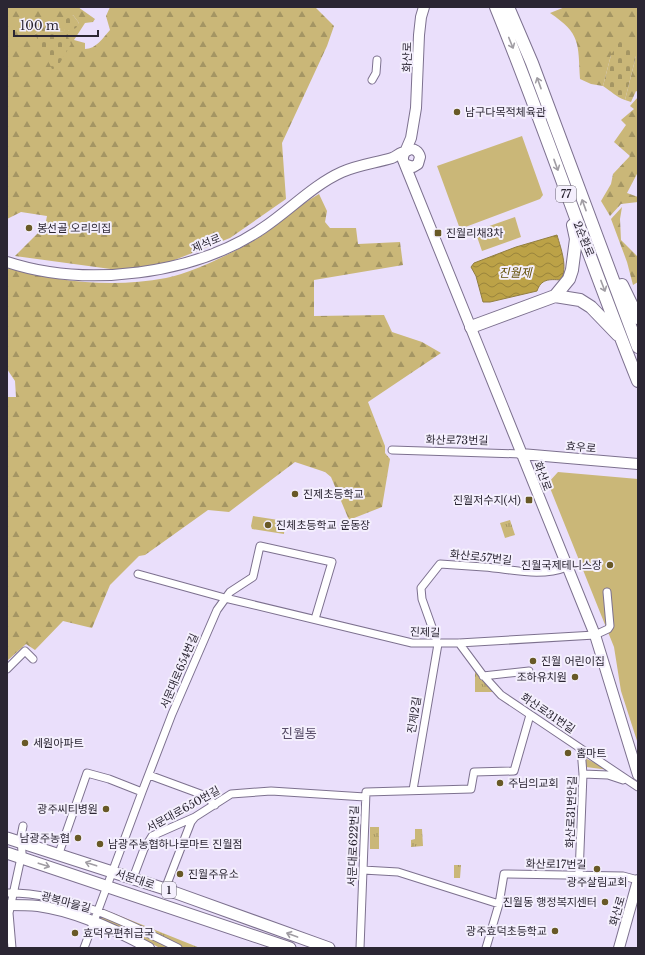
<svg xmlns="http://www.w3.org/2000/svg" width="645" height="955" viewBox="0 0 645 955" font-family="'Libre Baskerville','Noto Sans KR',serif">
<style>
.grass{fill:url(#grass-tufts)}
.forest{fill:url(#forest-firs);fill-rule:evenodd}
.cemetery{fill:url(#cemetery-stones)}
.pitch{fill:#cab778}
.water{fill:url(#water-waves);stroke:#907d41}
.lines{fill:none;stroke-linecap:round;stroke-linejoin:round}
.street-casing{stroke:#7d718f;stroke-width:9}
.secondary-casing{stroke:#7d718f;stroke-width:12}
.primary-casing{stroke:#7d718f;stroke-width:13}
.highway-casing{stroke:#7d718f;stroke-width:14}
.street{stroke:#fff;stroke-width:7}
.secondary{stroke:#fff;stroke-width:10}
.primary{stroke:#fff;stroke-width:11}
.highway{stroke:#fff;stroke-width:12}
.oneway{stroke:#a09da3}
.poi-dot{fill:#685926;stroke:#f4effd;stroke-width:1.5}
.labels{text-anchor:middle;stroke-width:4;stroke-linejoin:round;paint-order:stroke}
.shield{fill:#f4effd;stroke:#676270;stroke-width:1}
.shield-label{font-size:10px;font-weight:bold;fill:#2b2633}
.street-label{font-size:11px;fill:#2b2633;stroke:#f4effd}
.poi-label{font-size:11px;fill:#2b2633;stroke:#f4effd;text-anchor:start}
.water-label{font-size:12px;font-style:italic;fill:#64520a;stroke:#f4effd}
.quarter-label{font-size:13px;fill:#564b67;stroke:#f4effd}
</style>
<defs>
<pattern id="grass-tufts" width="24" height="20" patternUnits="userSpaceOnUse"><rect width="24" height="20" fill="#cab778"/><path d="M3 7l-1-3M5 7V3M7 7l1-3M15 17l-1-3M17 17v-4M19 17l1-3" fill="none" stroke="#a49563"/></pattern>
<pattern id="forest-firs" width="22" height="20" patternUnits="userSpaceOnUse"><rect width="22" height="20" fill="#cab778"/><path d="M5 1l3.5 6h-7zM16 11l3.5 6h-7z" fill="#a49563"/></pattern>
<pattern id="cemetery-stones" width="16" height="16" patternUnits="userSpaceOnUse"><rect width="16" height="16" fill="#cab778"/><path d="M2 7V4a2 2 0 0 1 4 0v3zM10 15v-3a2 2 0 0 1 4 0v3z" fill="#a49563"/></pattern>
<pattern id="water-waves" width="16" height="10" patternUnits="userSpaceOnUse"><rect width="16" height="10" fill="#bca247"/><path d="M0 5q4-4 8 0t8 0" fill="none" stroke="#99843c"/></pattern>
</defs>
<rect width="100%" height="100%" fill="#eadffb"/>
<path class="grass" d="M510,520L515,535L505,538L500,523Z
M475,671L496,692H475Z
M585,758L609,770L586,767Z
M370,827H379V849H370Z
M415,829H422L423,846L411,847V840L415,839Z
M454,865H461L460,878H454Z
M103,909L200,948H160L125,930L99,920Z"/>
<path class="forest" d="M7,7H78L95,19L93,22L85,23L74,40L85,43V49C96,49 103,38 110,30L106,16L110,7H315L334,26L327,46L282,143L286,199L230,238L167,263L118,270L15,256L45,226L47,216L21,212L7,219ZM73,15L79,23L68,31V37L35,34L44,27L54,32L64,31Z
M565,7H638V92L636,91L631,102L625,100L636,56L611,55L603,86L591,84L580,79C578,43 581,34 550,13Z
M638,97V172L627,193L638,197V202L621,204L610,216L601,201L611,184L613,174L630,156L614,142L626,125L621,120L634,109L630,106Z
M319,194L327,211L325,222L330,228H356L358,244L400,242L403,265L314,280V316L384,315L392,332L422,342L441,353L368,402L385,446V453L390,459L382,507L349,520L331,477L325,472L295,462L229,512L208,510L145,555L139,556L110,585L92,628L63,621L35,650L26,644L7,661V397H16L15,381L7,369V268C59,282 113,288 166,278C194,272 228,255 253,241C275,229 295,207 319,194Z
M622,207L620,219L621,240L638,257V282L633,285L627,262L611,219Z"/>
<path class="cemetery" d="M73,15L79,23L76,28L68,31V37L71,44L57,68L52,69L35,34L44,27L54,32L64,31L66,19Z
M631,39L636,56L625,100C616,97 611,91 603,86L611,55L620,41Z"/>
<path class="pitch" d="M522,136L543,195L540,199L460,229L437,166Z
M515,217L521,237L482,251L475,231Z
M558,472L638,479V744L621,691L614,647L548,483Z
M253,516L285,521L284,534L252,529L251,526Z"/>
<path class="water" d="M557,235C561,249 568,267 561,280C549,279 541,279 537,291L490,302H483L476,276L471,267L474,263L516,247Z"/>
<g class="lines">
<g class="street-casing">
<path id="street" d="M372,80L376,73L377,60
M392,450L521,454
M138,574L225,598L412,643H459L595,635L608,629L610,626L607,592
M459,643L482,674L501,695L638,787
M7,669L25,651L33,659
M483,676L529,671
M583,774L608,775L623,780
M149,775L206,796L215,805
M413,790L438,644L422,599L421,588L440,564C454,565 469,566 484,567C512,569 539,578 567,567
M59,853L87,773L109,779L142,792
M363,870L398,872L499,904
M579,875L583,774L581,749
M133,878L144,849L152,836L195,817L231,794L271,791L365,797
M165,889L191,822L195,817
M7,893C66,892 126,922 178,948
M12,948L9,913L22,853L21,836L23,826
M84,948L142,792L172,714L217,610L230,592L253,577L260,546L332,562L315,619
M360,948L366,792L471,789L474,772L514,771L530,715
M486,948L499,904L504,874L623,876L638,880"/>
</g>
<g class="secondary-casing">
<path id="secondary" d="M407,165L413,167L418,164L420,157C417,145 402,148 403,160L595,635L638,775
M7,262C86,288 194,275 263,228C290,210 313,185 342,172C358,165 375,163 392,158C397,156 400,152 405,152L411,138L416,108L419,35L421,17L424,7
M521,454L638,464
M7,905C17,905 28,905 38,906C76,911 116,930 149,948
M619,948L638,880"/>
</g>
<g class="primary-casing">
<path id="primary" d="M7,838L165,889L329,948
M7,853L290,948"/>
</g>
<g class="highway-casing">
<path id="highway" d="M496,7C546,130 588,257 638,381
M508,7L532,63L638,347
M622,285L638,318
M555,296L580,300L591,307L618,335
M471,327L555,296L569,279L572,270L576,239L573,225"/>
</g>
<use href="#street" class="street"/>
<use href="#secondary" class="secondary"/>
<use href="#primary" class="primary"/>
<use href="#highway" class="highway"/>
</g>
<defs><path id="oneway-shaft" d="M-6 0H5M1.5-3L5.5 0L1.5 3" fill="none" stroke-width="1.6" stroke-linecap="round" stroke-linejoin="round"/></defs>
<g class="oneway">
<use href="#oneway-shaft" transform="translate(511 43) rotate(68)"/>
<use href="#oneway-shaft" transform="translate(539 83) rotate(-110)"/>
<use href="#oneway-shaft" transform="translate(556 165) rotate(70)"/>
<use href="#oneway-shaft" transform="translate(584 205) rotate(-110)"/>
<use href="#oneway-shaft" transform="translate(603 286) rotate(69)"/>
<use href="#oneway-shaft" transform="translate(91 864) rotate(-162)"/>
<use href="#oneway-shaft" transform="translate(44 865) rotate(18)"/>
<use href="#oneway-shaft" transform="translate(292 935) rotate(-160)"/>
</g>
<g class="poi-dot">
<circle cx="457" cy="112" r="4"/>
<circle cx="29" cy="228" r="4"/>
<rect x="434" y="229" width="8" height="8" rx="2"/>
<circle cx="295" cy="494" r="4"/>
<rect x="525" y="496" width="8" height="8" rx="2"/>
<circle cx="268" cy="525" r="4"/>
<circle cx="610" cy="565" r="4"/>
<circle cx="533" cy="661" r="4"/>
<circle cx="575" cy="677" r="4"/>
<circle cx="25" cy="743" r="4"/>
<circle cx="568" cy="753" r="4"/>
<circle cx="500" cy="783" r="4"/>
<circle cx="106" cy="809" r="4"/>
<circle cx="78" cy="838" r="4"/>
<circle cx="100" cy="844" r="4"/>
<circle cx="597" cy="869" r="4"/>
<circle cx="180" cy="874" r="4"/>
<circle cx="605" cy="902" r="4"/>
<circle cx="555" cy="931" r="4"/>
<circle cx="75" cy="933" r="4"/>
</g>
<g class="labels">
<g class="shield">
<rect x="556" y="186" width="20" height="16" rx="3"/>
<rect x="162" y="882" width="14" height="16" rx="3"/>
</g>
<g class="shield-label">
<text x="566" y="198">77</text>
<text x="169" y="894">1</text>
</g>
<g class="street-label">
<text transform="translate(407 57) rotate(-89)" y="4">화산로</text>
<text transform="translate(584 239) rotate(68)" y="4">2순환로</text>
<text transform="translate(206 243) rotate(-22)" y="4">제석로</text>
<text transform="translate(457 440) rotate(1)" y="4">화산로73번길</text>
<text transform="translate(581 447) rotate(5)" y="4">효우로</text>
<text transform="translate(543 476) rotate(69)" y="4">화산로</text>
<text transform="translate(481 557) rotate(6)" y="4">화산로57번길</text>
<text transform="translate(425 632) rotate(2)" y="4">진제길</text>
<text transform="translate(179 671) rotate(-67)" y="4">서문대로654번길</text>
<text transform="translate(548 713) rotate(34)" y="4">화산로31번길</text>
<text transform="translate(414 715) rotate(-81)" y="4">진제2길</text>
<text transform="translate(183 809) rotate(-29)" y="4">서문대로650번길</text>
<text transform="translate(571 812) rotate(-88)" y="4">화산로31번안길</text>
<text transform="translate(353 846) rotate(-88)" y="4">서문대로622번길</text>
<text transform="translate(556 864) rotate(1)" y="4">화산로17번길</text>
<text transform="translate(135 879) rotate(18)" y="4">서문대로</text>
<text transform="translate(66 902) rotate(15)" y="4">광복마을길</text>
<text transform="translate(617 911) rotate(-74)" y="4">화산로</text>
</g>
<g class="poi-label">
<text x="465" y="116">남구다목적체육관</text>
<text x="37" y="232">봉선골 오리의집</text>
<text x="446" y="237">진월리채3차</text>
<text x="303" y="498">진제초등학교</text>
<text x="521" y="504" text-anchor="end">진월저수지(서)</text>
<text x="276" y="529">진체초등학교 운동장</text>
<text x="602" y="569" text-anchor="end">진월국제테니스장</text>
<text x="541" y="665">진월 어린이집</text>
<text x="567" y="681" text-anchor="end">조하유치원</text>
<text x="33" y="747">세원아파트</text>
<text x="576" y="757">홈마트</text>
<text x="508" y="787">주님의교회</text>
<text x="98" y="813" text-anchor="end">광주씨티병원</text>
<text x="70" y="842" text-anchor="end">남광주농협</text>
<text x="108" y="848">남광주농협하나로마트 진월점</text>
<text x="188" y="878">진월주유소</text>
<text x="597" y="886" text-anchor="middle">광주살림교회</text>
<text x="597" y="906" text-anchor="end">진월동 행정복지센터</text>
<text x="547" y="935" text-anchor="end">광주효덕초등학교</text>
<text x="83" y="937">효덕우편취급국</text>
</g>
<g class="water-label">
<text x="515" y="277">진월제</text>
</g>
<g class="quarter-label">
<text x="299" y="738">진월동</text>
</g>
</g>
<rect width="645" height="955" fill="none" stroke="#2b2633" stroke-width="16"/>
<path d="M14 30v6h84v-6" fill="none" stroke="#2b2633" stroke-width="2"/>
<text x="20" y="30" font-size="12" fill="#2b2633" stroke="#f4effd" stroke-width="3" paint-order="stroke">100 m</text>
</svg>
